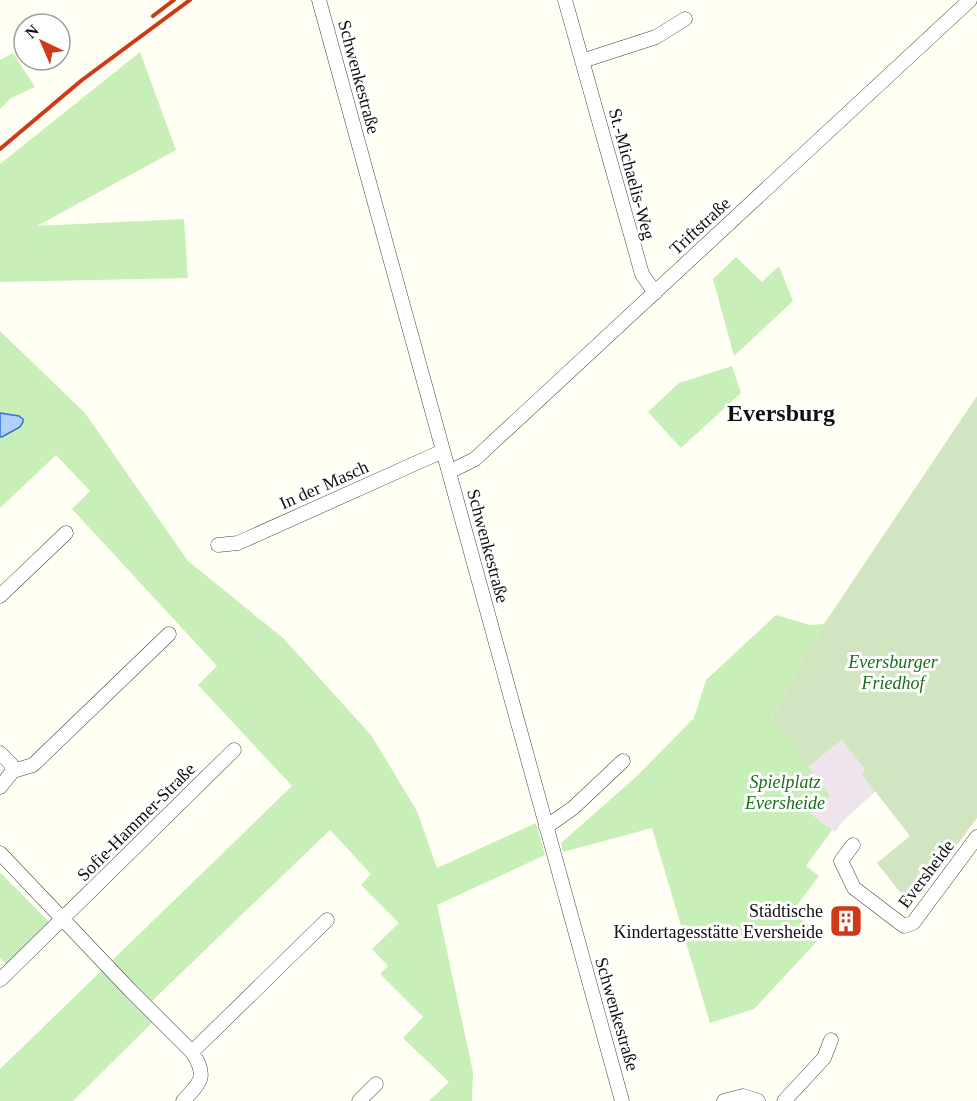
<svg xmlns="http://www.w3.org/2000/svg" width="977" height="1101" viewBox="0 0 977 1101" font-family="Georgia,serif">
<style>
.industrial{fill:#efe4ee}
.green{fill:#c8efb8}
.cemetery{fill:#d1e5c0}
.water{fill:#b2d0fc;stroke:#3171db;stroke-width:1.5}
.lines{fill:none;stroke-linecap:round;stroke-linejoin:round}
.minor-casing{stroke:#434343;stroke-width:15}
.minor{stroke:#fff;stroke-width:14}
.rail{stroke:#d03918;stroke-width:4}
.labels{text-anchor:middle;stroke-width:6;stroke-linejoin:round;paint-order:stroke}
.street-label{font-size:18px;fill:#101010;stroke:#fff}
.park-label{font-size:18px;font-style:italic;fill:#18701a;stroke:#fff}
.poi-label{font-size:18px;fill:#101010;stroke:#fff;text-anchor:end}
.district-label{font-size:24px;font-weight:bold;fill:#101010;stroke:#fff}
</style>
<rect width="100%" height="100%" fill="#fffff3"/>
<path class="industrial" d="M842,740L865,769L861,773L876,791L844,820L835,832L810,813L808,767Z"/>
<path class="green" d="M140,52L176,150L37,226L184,219L188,278L0,282V164Z
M13,53L35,87L11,98L0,109V60Z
M736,257L762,282L779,266L793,301L734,356L713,279Z
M0,331L85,413L188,561L283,638L371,735L417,811L437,868L536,823L545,855L437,905L473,1072L472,1101H429L449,1082L403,1038L423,1017L380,974L388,966L372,949L399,923L361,885L371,874L330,830L151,1002L161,1014L73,1101H0V1069L292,786L198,685L217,666L72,509L90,491L56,455L0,508Z
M732,366L741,393L681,448L648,412L679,383Z
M776,615L810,625L824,624L786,690L772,717L830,796L810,813L832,830L806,866L819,876L792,912L822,936L754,1009L710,1023L652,828L563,852L561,843L637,776L694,718L706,680Z
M0,872L50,923L7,965L0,958Z"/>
<path class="cemetery" d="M977,396V818L911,906L877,863L910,836L861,773L865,769L842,740L808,767L772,717L786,690L824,624Z"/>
<path class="water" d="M0,413L19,416L23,419V422L20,427L2,437H0Z"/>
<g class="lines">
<g class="minor-casing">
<path id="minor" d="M319,0L622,1101
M565,0L642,274L655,293
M582,61L656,37L685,19
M449,472L475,459L970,0
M218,545L238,543L443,451
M0,596L66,533
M0,753L11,764L13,771L0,787
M13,771L33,765L169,634
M546,827L573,808L623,761
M853,845L841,861L854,888L904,926L913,923L977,837
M0,853L130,990L192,1052C208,1076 201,1082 183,1101
M0,980L234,750
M192,1052L327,920
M359,1101L376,1084
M724,1101L743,1096L758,1101
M784,1101L824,1058L831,1040"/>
</g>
<use href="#minor" class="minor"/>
<path class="rail" d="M153,16L174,0
M0,149L82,80L190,0"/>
</g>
<defs>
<g id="building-square" transform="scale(1.725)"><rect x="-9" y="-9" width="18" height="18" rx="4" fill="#d03918" stroke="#fff"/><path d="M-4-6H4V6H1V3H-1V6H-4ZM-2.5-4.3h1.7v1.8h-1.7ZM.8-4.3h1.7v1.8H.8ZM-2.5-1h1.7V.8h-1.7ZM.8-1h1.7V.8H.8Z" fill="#fff"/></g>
</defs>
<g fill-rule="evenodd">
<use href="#building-square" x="846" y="921"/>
</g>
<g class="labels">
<g class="street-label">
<text transform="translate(359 77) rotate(75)" y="6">Schwenkestraße</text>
<text transform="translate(632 174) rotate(75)" y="6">St.-Michaelis-Weg</text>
<text transform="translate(700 226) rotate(-43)" y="6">Triftstraße</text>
<text transform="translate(324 485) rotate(-24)" y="6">In der Masch</text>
<text transform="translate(488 546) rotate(75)" y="6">Schwenkestraße</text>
<text transform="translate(136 822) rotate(-45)" y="6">Sofie-Hammer-Straße</text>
<text transform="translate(926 874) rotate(-53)" y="6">Eversheide</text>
<text transform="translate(617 1014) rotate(74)" y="6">Schwenkestraße</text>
</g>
<g class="park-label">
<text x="893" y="668">Eversburger<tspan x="893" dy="21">Friedhof</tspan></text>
<text x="785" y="788">Spielplatz<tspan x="785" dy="21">Eversheide</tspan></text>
</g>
<g class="poi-label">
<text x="823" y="917">Städtische<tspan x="823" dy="21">Kindertagesstätte Eversheide</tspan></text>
</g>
<g class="district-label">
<text x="781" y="421">Eversburg</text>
</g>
</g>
<g transform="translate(42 42) rotate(316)"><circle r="28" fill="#ffffff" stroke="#9f9f9f" stroke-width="1.5"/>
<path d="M0-4.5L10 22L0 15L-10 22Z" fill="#d03918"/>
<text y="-9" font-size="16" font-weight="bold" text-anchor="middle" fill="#101010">N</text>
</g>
</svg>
